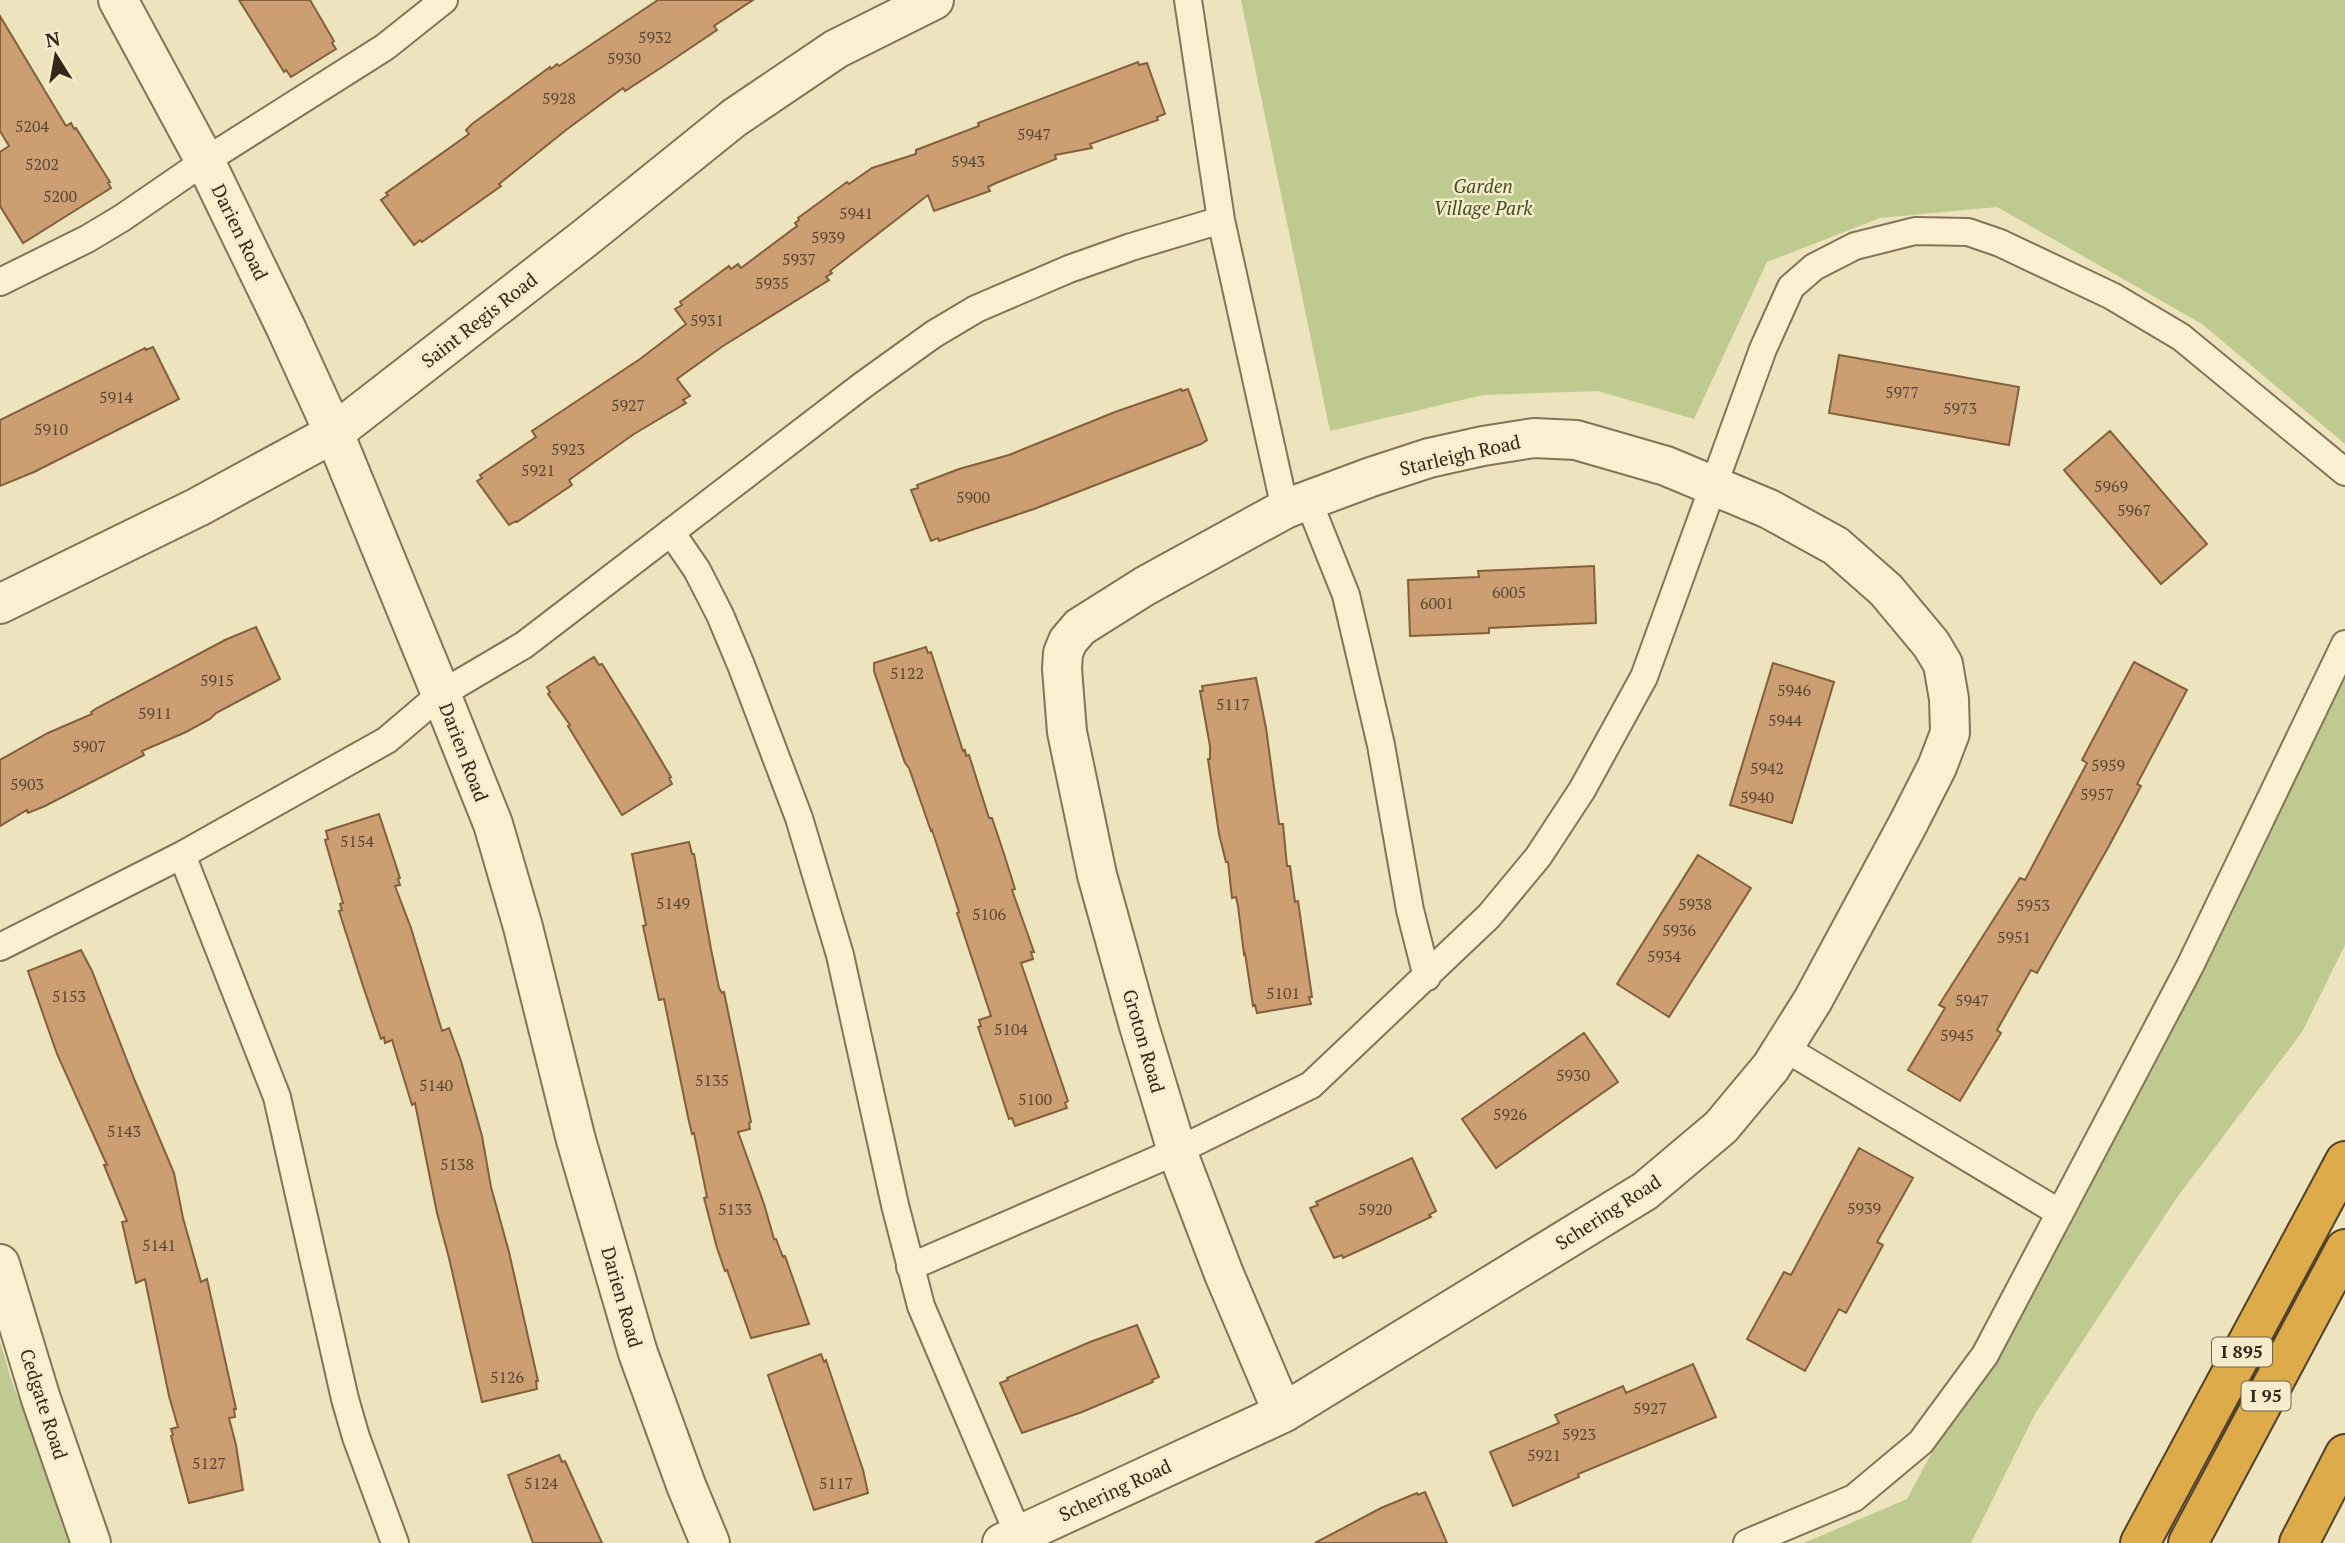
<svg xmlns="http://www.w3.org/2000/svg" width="2345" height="1543" viewBox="0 0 2345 1543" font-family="'PT Serif',serif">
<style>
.green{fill:#beca90}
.building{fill:#cb9f72;stroke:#835f3c;stroke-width:2}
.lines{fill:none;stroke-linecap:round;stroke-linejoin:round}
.lane-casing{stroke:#847356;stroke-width:30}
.street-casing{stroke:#847356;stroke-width:42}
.highway-casing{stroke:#51402b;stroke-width:42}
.lane{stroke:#f8f0cf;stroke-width:26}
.street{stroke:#f8f0cf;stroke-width:38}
.highway{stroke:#deab4b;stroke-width:38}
.labels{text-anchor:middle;stroke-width:5;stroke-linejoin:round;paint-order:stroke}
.number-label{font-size:16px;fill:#594631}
.shield{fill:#f5eccb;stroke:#6d6450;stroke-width:2}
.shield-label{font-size:18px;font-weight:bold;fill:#33291b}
.park-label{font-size:19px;font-style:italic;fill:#405021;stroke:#f5eccb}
.street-label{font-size:19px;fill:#33291b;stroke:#f5eccb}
</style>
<rect width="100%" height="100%" fill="#ede3bc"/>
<path class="green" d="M1241,0H2345V444L2202,324L1997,207L1880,218L1767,262L1694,419L1598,391L1483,395L1330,431Z
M2345,677V945L2302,1032L2175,1200L2035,1414L1971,1543H1804L1907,1499Z
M0,1342L11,1379L76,1543H0Z"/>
<path class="building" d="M239,0H310L334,41L332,43L336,49L291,77L286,70L284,72Z
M658,0H753L714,26L717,30L662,67L625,91L623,88L566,130L499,184L501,186L422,242L420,240L414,245L381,200L388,195L386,193L469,134L466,130L472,124L550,67L551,69L557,64L559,66Z
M0,16L66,126L71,123L74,129L76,128L110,182L108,183L111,188L23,243L0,206V152L9,146L0,131Z
M1138,62L1139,65L1147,63L1165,114L1157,117L1158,120L1090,144L1092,148L1055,155L1056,159L996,183L988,187L990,191L934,211L928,195L830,271L832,273L826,277L829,280L723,346L677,379L690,396L683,400L686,403L634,434L569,480L572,485L517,522L516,521L509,525L477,481L482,478L480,475L536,437L532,431L640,359L686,324L675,309L682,305L680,302L729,266L731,269L738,264L741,268L797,226L795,223L799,220L798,218L847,182L849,184L872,168L916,154V150L979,126L978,123Z
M153,347L179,399L34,472L0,486V420L145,348L146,350Z
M1839,355L2019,387L2009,445L1829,413Z
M1181,389L1182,391L1188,389L1207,440L1201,444L1034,509L939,541L938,538L931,541L911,490L918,488L917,485L959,469L1009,455L1115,412Z
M2110,431L2207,544L2161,584L2064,470Z
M1594,566L1596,623L1489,628V633L1410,636L1408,580L1479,577L1478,571Z
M256,627L280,679L216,713L210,719L186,732L142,751L144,755L45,806L28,813L27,810L0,826V760L48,733L92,714L91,712L97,708L225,640Z
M926,647L928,653L931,652L963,751L965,750L966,756L969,755L989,818H992L1005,857L1015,889L1012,890L1034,952H1031L1033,959L1021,963L1068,1101L1065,1103L1067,1108L1015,1126L1012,1118L1009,1119L978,1027L981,1026L979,1020L991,1016L957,913L959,912L932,830L931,831L909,768L905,763L874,671V663Z
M594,657L599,665L602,664L637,720L671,777L669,778L672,784L622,815L568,726L570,725L548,694L550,692L547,687Z
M2134,662L2187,690L2137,784L2141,786L2109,846L2037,973L2031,970L1997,1030L2001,1033L1960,1101L1908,1070L1945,1008L1939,1005L2020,878L2025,880L2087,763L2082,760Z
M1773,663L1834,682L1792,823L1730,805Z
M1256,678L1266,728L1279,824H1283L1287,866H1290L1295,902L1298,901L1312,997H1309L1311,1004L1257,1013L1255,1005L1253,1006L1245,953L1244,954L1238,906L1236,897L1232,898L1228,862H1226L1219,834L1208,759H1210V746L1200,691H1203L1202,686Z
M379,814L400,878L398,879L400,885L395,886L411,928L442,1031L449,1028L461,1061L482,1136L491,1187L509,1252L538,1381H536L537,1389L482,1402L449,1258L437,1213L415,1103L412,1105L392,1040L385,1043L384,1037L381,1039L363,986L339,911L342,910L340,904L343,903L325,840L328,839L326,831Z
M689,842L692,854H694L711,949L719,988L722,993L724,992L751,1122L749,1123L750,1129L738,1132L764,1204L774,1239H776L783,1257L785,1256L809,1324L751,1338L727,1270L725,1271L717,1248L704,1198L707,1197L694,1133L692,1134L688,1117L664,999L659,1000L643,926L646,925L632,854Z
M1698,855L1751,888L1669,1017L1617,984Z
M81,950L92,971L135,1081L174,1173L183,1218L201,1282L207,1279L236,1409H234L235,1417L229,1418L236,1445L243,1490L189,1503L171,1436L173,1435L171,1429L178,1427L169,1396L145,1279L136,1283L122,1222L127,1221L104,1165H107L57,1054L28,971Z
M1584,1033L1618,1082L1496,1168L1462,1119Z
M1859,1148L1913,1178L1877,1242L1883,1245L1846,1313L1839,1309L1805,1371L1747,1339L1784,1272L1791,1275Z
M1412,1158L1436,1211L1429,1215L1431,1217L1367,1247L1343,1258L1342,1255L1334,1258L1310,1208L1318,1205L1316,1202Z
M1137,1325L1159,1377L1152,1380L1153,1382L1082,1412L1022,1433L1000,1383L1008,1380L1007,1378L1090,1342Z
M821,1354L824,1362L826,1360L836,1390L863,1470L868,1493L814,1510L768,1375Z
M1693,1364L1716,1417L1578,1474L1579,1477L1513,1506L1490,1452L1559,1423L1555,1415L1623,1386L1626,1393Z
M559,1455L562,1462L565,1461L602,1543H533L508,1475Z
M1425,1492L1447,1543H1315L1381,1508L1417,1493L1418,1495Z"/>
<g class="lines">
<g class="lane-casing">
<path id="lane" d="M1188,0L1221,220L1285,509
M0,282L87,239L122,218L205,161L385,47L444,0
M1308,500L1346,595L1381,745L1410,910L1427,977
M671,532L697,570L720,615L741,665L799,818L840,955L895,1205L921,1306L1022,1543
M182,855L277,1097L345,1399L356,1437L395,1543
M0,947L182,855L387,740L441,694L524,645L863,385L934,334L976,309L1069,269L1131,247L1221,220
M1783,1047L2060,1213
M910,1267L1177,1151L1311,1085L1489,916L1538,857L1582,790L1644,677L1763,349L1791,287L1814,267L1855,246L1915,231L1968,232L2000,243L2112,296L2181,337L2345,472
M1747,1543L1854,1498L1921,1442L1985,1355L2190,966L2345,644"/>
</g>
<g class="street-casing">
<path id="street" d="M118,0L205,161L286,328L334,433L441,694L493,824L523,927L576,1140L638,1353L686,1485L710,1543
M0,604L198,507L334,433L585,238L734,118L836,49L934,0
M0,1264L41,1399L91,1543
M1002,1543L1283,1413L1645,1191L1721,1127L1771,1067L1813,1000L1908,824L1937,767L1950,733L1949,699L1943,664L1931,644L1886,590L1836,546L1769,509L1666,466L1576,440L1534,438L1483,446L1429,458L1371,477L1285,509L1145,586L1080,627L1068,641L1063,653L1062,669L1067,732L1097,875L1139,1026L1177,1151L1224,1274L1283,1413"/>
</g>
<g class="highway-casing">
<path id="highway" d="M2140,1543L2345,1161
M2188,1543L2345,1249
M2299,1543L2345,1454"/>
</g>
<use href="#lane" class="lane"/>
<use href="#street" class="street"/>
<use href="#highway" class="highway"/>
</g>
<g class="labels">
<g class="number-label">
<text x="655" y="43">5932</text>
<text x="624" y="64">5930</text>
<text x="559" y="104">5928</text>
<text x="32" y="132">5204</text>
<text x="1034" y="140">5947</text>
<text x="968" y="167">5943</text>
<text x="42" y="170">5202</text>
<text x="60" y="202">5200</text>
<text x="856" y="219">5941</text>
<text x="828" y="243">5939</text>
<text x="799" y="265">5937</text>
<text x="772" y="289">5935</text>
<text x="707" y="326">5931</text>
<text x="1902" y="398">5977</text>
<text x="116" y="403">5914</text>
<text x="628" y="411">5927</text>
<text x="1960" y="414">5973</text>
<text x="51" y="435">5910</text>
<text x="568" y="455">5923</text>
<text x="538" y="476">5921</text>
<text x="2111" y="492">5969</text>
<text x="973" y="503">5900</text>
<text x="2134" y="516">5967</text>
<text x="1509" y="598">6005</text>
<text x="1437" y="609">6001</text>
<text x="907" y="679">5122</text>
<text x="217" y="686">5915</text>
<text x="1794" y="696">5946</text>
<text x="1233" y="710">5117</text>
<text x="155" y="719">5911</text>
<text x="1785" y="726">5944</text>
<text x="89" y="752">5907</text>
<text x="2108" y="771">5959</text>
<text x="1767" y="774">5942</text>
<text x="27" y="790">5903</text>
<text x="2097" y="800">5957</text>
<text x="1757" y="803">5940</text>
<text x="357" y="847">5154</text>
<text x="673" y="909">5149</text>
<text x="1695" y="910">5938</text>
<text x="2033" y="911">5953</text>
<text x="989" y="920">5106</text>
<text x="1679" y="936">5936</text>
<text x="2014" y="943">5951</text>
<text x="1664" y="962">5934</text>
<text x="1283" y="999">5101</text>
<text x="69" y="1002">5153</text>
<text x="1972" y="1006">5947</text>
<text x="1011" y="1035">5104</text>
<text x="1957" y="1041">5945</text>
<text x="1573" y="1081">5930</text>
<text x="712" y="1086">5135</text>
<text x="436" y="1091">5140</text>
<text x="1035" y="1105">5100</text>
<text x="1510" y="1120">5926</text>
<text x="124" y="1137">5143</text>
<text x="457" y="1170">5138</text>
<text x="1864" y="1214">5939</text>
<text x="735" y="1215">5133</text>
<text x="1375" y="1215">5920</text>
<text x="159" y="1251">5141</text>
<text x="507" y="1383">5126</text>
<text x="1650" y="1414">5927</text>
<text x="1579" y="1440">5923</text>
<text x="1544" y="1461">5921</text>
<text x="209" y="1469">5127</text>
<text x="541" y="1489">5124</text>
<text x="836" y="1489">5117</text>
</g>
<g class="shield">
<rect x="2212" y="1337.5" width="60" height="29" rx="5"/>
<rect x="2241.5" y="1381.5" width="49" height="29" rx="5"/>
</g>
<g class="shield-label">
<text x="2242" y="1358">I 895</text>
<text x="2266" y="1402">I 95</text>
</g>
<g class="park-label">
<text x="1483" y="193">Garden<tspan x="1483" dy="22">Village Park</tspan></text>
</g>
<g class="street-label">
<text transform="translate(240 232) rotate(64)" y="7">Darien Road</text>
<text transform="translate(479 320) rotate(-38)" y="7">Saint Regis Road</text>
<text transform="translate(1460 455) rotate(-13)" y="7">Starleigh Road</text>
<text transform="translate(464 752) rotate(69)" y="7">Darien Road</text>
<text transform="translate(1144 1041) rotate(74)" y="7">Groton Road</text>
<text transform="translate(1608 1212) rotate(-33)" y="7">Schering Road</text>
<text transform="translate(622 1297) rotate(74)" y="7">Darien Road</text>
<text transform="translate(44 1404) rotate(72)" y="7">Cedgate Road</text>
<text transform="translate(1115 1490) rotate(-25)" y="7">Schering Road</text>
</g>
</g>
<g transform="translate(56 56) rotate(349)" stroke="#f5eccb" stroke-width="5" paint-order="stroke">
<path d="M0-5L12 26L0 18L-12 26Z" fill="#33291b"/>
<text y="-10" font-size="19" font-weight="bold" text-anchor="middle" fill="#33291b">N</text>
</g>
</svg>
